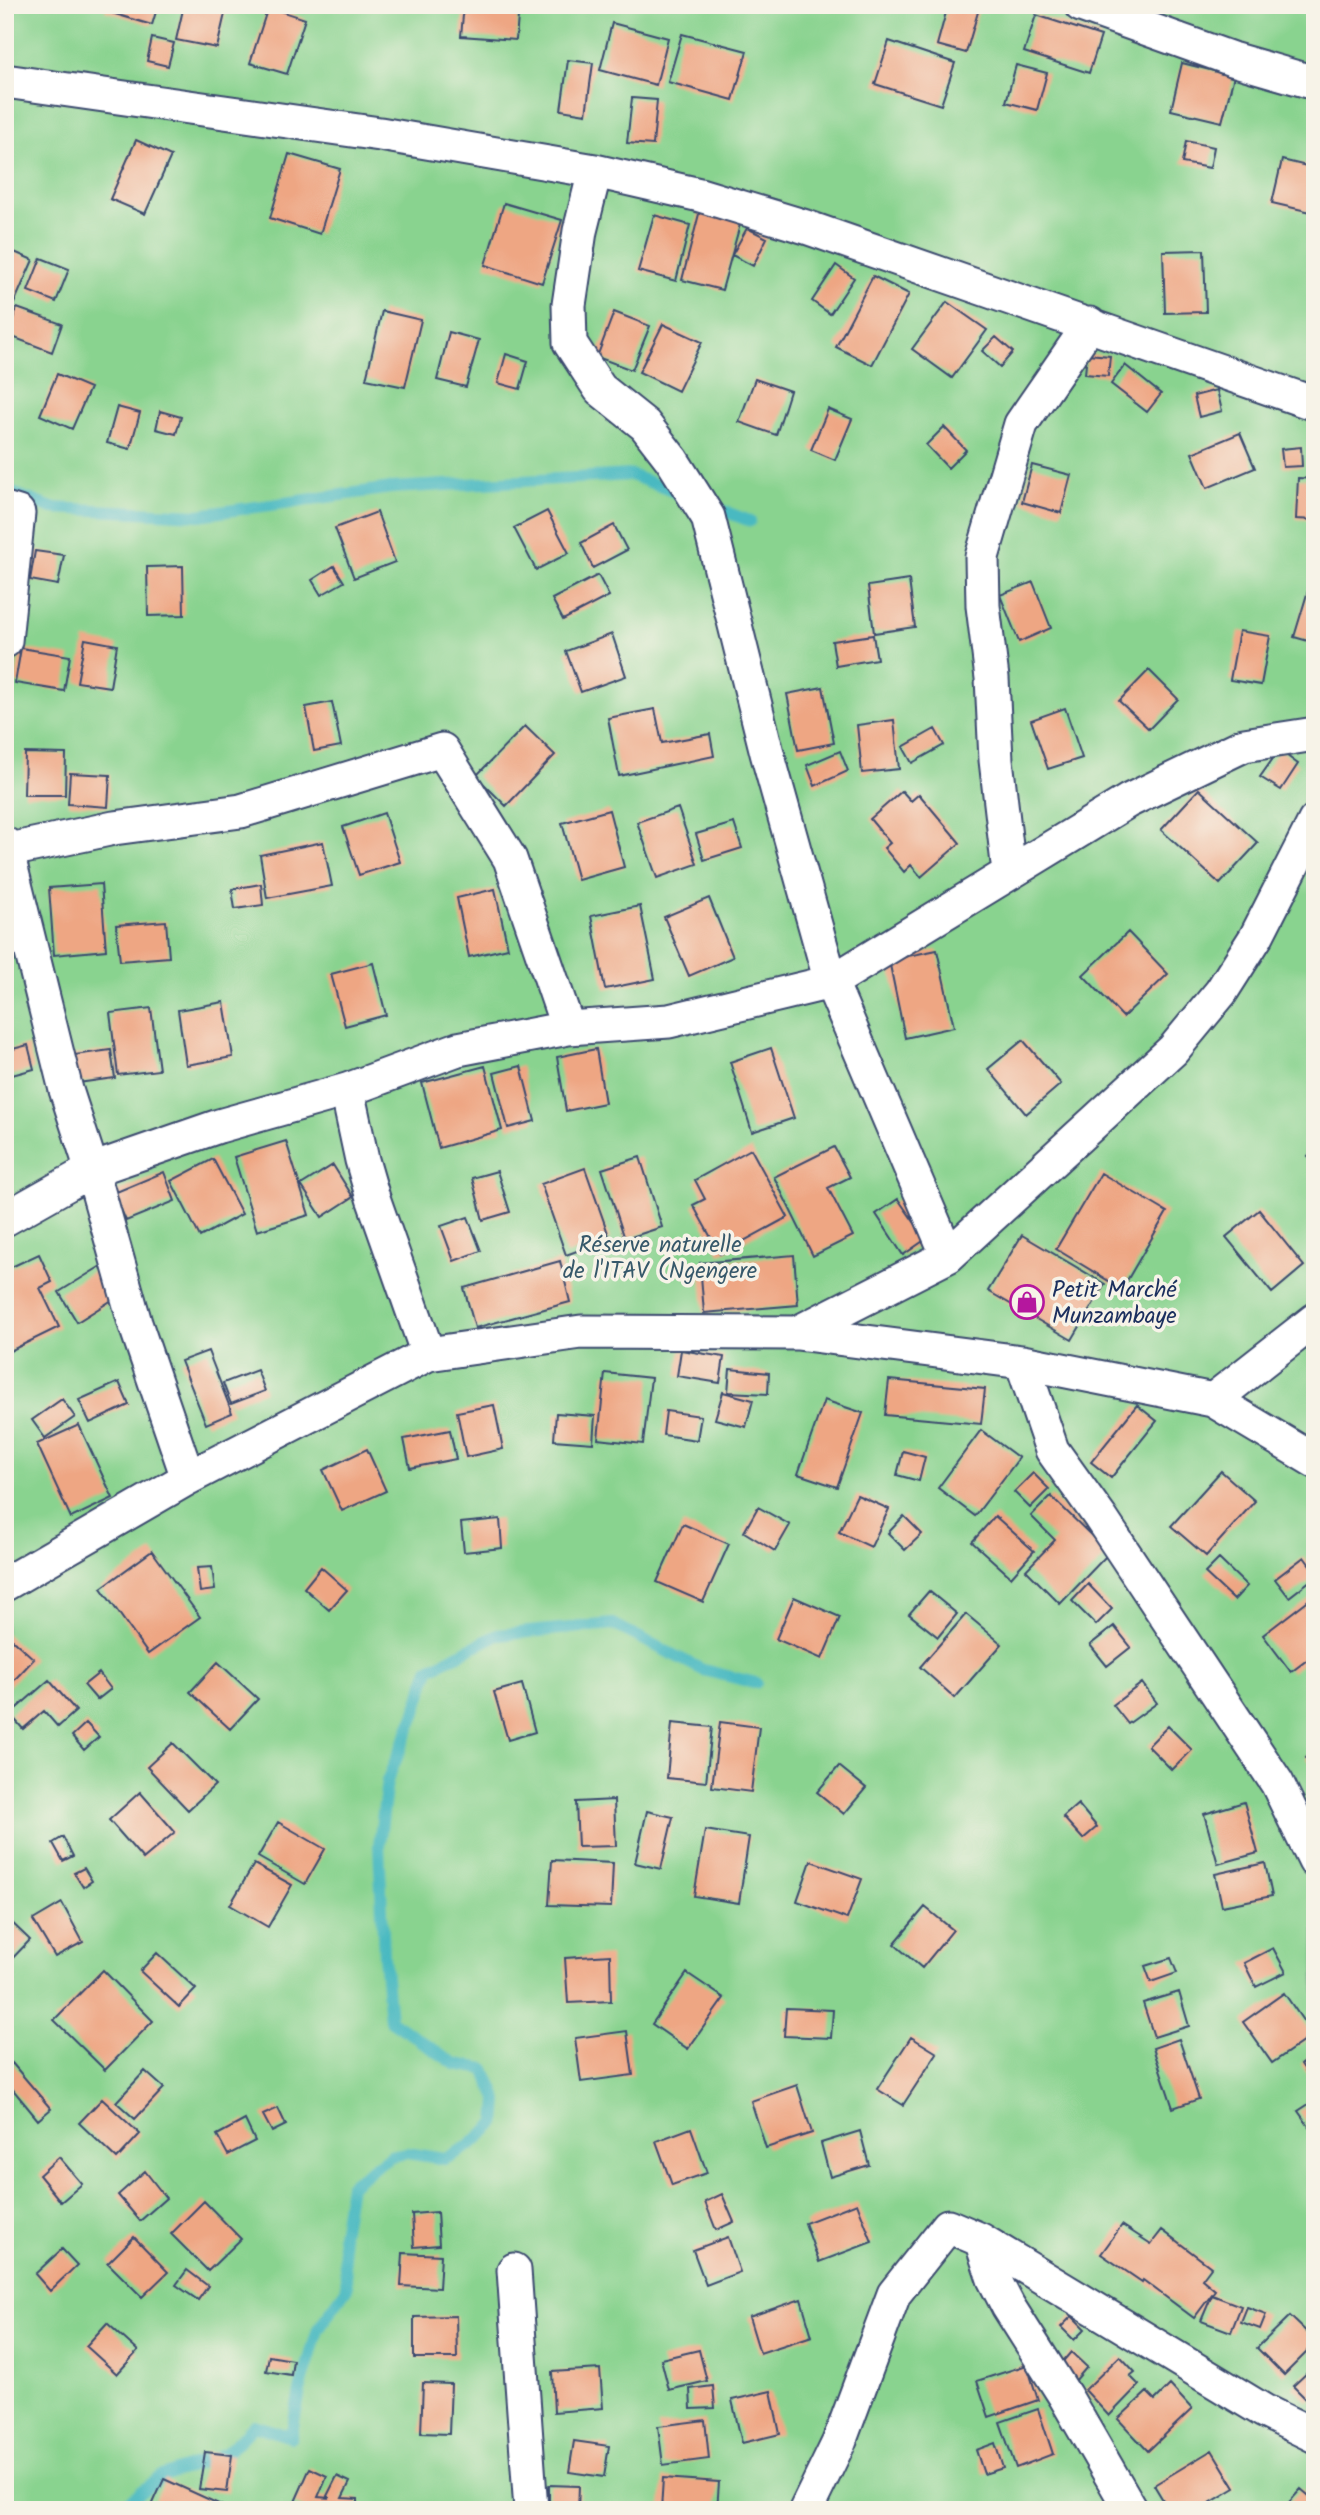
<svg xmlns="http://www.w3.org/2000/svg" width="1320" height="2515" viewBox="0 0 1320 2515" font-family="Kalam,sans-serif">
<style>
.green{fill:#89d38f;stroke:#528176;stroke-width:2}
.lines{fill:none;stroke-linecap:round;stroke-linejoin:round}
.stream{stroke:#4ab9c1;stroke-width:12}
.building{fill:#eea683}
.minor-casing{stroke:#3b4a6e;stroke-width:37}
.minor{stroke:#fff;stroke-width:33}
.labels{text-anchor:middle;stroke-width:7;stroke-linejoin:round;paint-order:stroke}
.park-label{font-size:23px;fill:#36586a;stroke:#f7f3e8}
.poi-label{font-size:23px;fill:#1b2f5e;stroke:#f7f3e8;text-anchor:start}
</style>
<rect width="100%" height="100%" fill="#f7f3e8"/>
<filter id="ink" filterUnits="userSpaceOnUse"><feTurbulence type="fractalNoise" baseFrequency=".0143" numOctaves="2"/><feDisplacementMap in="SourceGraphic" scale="14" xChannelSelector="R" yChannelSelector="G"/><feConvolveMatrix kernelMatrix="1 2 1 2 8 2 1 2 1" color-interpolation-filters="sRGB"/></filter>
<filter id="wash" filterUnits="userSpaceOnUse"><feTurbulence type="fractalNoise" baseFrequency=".00686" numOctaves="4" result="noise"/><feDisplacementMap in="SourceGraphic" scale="28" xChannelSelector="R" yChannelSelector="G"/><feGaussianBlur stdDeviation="1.57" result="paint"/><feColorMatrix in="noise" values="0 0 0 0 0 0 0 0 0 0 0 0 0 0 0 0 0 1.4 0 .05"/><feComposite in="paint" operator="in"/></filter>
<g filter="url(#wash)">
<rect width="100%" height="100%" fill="#f3e3ca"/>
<path class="green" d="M5,5H1315V2510H5Z"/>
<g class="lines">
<path class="stream" d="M5,490L52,508L199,515L391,488L631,475L685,496
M708,505L750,521
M118,2510L160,2477L226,2453L254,2425L291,2437L300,2391L318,2329L347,2288L342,2235L350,2185L390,2156L407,2153L445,2159L469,2146L496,2123L498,2101L485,2069L455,2064L390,2020L384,1956L379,1845L387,1781L415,1715L429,1669L497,1635L613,1624L703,1670L756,1683"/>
</g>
<g id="blocks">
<path class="building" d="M107,5H158L152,25L105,11Z
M184,5H227L217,48L176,40Z
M464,5H519L516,40L461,36Z
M948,5H980L966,53L937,45Z
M1263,5H1283L1280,12Z
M268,7L305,19L287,74L250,63Z
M1036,15L1101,36L1089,73L1024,52Z
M612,23L668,38L656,85L600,70Z
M682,34L747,51L733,100L668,82Z
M152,38L174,43L168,66L147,61Z
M889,41L955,63L941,105L875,84Z
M568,60L593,63L586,114L561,110Z
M1182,63L1234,76L1222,122L1171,110Z
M1016,65L1047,73L1037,110L1006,102Z
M632,98L657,100L653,145L627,143Z
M5,121L13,125L5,138Z
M1315,136V154L1308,151Z
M136,140L171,156L145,214L110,199Z
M1186,141L1214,147L1210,168L1182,163Z
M289,154L340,169L320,234L270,218Z
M1282,160L1315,168V213L1272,203Z
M504,203L562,220L542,283L485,265Z
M700,210L741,221L722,290L682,280Z
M654,215L690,225L676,281L638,271Z
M747,228L767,238L753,266L732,255Z
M5,248L33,260L5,324Z
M1204,250L1206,312L1165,313L1163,251Z
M41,258L69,269L56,302L28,291Z
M836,265L854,278L830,314L812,301Z
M873,276L909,294L872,365L836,347Z
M947,302L987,330L952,378L912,349Z
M17,308L62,324L52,352L7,335Z
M382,311L421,320L405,387L366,379Z
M614,312L650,326L632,370L597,357Z
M663,324L702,342L678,391L639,372Z
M449,332L479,340L466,387L437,380Z
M996,337L1013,352L1000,367L982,351Z
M506,354L528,361L520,389L498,383Z
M1087,354L1110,356L1108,376L1085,374Z
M1125,365L1161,394L1147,412L1111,384Z
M57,374L90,388L72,429L40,415Z
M755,379L790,391L776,435L739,422Z
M1217,390L1222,411L1199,417L1194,396Z
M117,407L140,413L130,449L107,443Z
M828,409L852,419L835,460L811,450Z
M160,411L181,417L176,434L156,429Z
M944,427L966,450L948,468L926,445Z
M1240,433L1255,468L1207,488L1192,453Z
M1301,447L1302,466L1283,467L1281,449Z
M1032,465L1071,475L1061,513L1022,502Z
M1298,478L1315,479V520L1296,519Z
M547,511L569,553L536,570L514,528Z
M377,512L395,562L354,578L335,528Z
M614,525L627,550L593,568L581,543Z
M35,551L64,555L58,585L30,580Z
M183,566L184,615L148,616L147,567Z
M334,566L344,582L321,595L312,580Z
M598,575L609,596L563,620L552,599Z
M909,580L915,627L874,633L868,586Z
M1033,582L1051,628L1019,642L1000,595Z
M1310,584L1315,585V643L1294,637Z
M1239,631L1270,636L1261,685L1230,680Z
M612,634L626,676L581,692L566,651Z
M873,635L877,659L836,666L832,641Z
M85,639L117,645L110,687L77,682Z
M21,648L70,656L64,691L15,683Z
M1149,670L1178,699L1149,729L1119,701Z
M823,687L834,743L798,750L787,694Z
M332,702L341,746L314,751L306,707Z
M1065,708L1082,758L1048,769L1031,720Z
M655,709L662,743L710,734L714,756L619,776L608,718Z
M894,720L899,769L862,773L857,725Z
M525,726L555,755L506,806L476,776Z
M935,729L944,745L912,763L903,747Z
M1279,750L1298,764L1281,790L1260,777Z
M840,751L848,771L815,786L807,765Z
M25,753L66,754L65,795H24Z
M70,773L110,775L108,807L68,804Z
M1199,789L1258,843L1220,884L1161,830Z
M902,791L911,801L919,794L960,843L921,877L911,865L904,872L884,848L890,843L870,819Z
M678,808L697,864L657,878L637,822Z
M609,810L624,867L578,880L562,823Z
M384,813L400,862L359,875L343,827Z
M734,823L742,848L704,860L696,834Z
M323,842L332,886L267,898L260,855Z
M101,884L106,950L54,955L49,888Z
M261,884L263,905L235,909L232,889Z
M495,889L508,948L469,957L457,898Z
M709,898L733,957L689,976L664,917Z
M640,906L655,979L605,989L591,916Z
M166,921L169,957L120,961L116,925Z
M1128,932L1168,974L1123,1017L1083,975Z
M937,950L954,1027L905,1038L889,960Z
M373,963L386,1015L345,1026L331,974Z
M224,1002L233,1057L186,1065L178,1010Z
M151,1008L159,1070L118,1075L110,1013Z
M1023,1040L1061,1084L1026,1114L988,1069Z
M28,1045L34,1069L5,1077V1051Z
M771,1048L794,1118L752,1132L730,1062Z
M596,1049L605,1103L566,1111L557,1057Z
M111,1050L115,1078L70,1084L67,1056Z
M485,1066L502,1130L439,1148L422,1083Z
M521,1066L535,1121L508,1128L494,1073Z
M286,1141L309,1215L257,1231L234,1157Z
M834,1147L850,1177L828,1188L853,1236L813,1256L774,1177Z
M1315,1148V1162L1308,1156Z
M751,1149L788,1217L720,1254L693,1205L705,1199L695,1180Z
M640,1157L662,1227L625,1239L602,1169Z
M213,1159L242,1214L200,1237L171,1181Z
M333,1165L353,1197L322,1217L301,1185Z
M585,1168L610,1239L566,1255L541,1184Z
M497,1171L510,1212L483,1220L472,1178Z
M164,1172L175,1201L126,1221L114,1193Z
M1101,1173L1167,1212L1122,1289L1056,1249Z
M898,1199L926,1239L903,1255L876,1214Z
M1259,1210L1304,1266L1272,1293L1226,1237Z
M468,1217L481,1251L454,1261L441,1226Z
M1022,1235L1105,1284L1072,1340L988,1291Z
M39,1254L52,1282L40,1288L59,1327L8,1352L5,1347V1270Z
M794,1255L798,1305L704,1313L700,1263Z
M560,1261L570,1302L475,1328L464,1288Z
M101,1266L120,1295L77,1322L59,1292Z
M681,1350L724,1357L720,1383L677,1376Z
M208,1351L232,1413L206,1424L181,1361Z
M730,1369L769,1373L768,1394L728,1392Z
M257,1370L265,1391L231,1404L223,1383Z
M605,1373L651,1378L643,1444L598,1439Z
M889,1380L985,1389L981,1424L885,1415Z
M119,1382L129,1405L90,1423L79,1400Z
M723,1392L753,1400L746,1427L715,1419Z
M62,1399L75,1417L45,1438L32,1420Z
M824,1400L863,1413L837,1487L798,1474Z
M494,1405L503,1449L466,1457L457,1412Z
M1137,1405L1157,1421L1111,1478L1091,1462Z
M666,1411L701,1416L697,1440L663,1435Z
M556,1413L595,1416L593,1443L554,1440Z
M79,1425L113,1498L71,1518L37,1444Z
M450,1430L456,1459L410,1468L404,1439Z
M981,1430L1019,1458L975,1516L938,1488Z
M367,1449L386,1491L342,1511L323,1470Z
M903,1451L925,1457L919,1481L897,1475Z
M1221,1471L1255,1501L1206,1556L1171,1526Z
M1033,1473L1049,1489L1030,1508L1014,1492Z
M857,1495L889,1509L871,1547L839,1532Z
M1051,1496L1109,1553L1060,1604L1026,1570L1055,1540L1031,1516Z
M758,1507L790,1525L775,1551L744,1532Z
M904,1516L922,1534L905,1550L888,1533Z
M995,1516L1034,1551L1011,1577L972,1542Z
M500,1519L502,1548L464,1552L461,1523Z
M683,1524L729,1544L703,1602L657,1582Z
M152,1551L200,1617L148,1654L101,1588Z
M1304,1557L1315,1572V1577L1289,1597L1275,1579Z
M1219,1559L1247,1586L1234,1600L1205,1573Z
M212,1567L215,1590L200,1592L197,1568Z
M321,1567L347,1590L329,1610L304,1588Z
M1088,1584L1112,1609L1096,1625L1072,1601Z
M929,1591L957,1614L938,1637L909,1614Z
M1315,1595V1654L1291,1672L1263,1635Z
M794,1597L840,1617L822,1659L776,1639Z
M966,1614L1002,1644L955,1698L920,1667Z
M1114,1626L1131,1647L1107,1666L1090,1645Z
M5,1633L34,1659L5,1690Z
M218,1662L258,1699L230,1729L190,1692Z
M99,1673L111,1689L97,1700L84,1685Z
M49,1680L76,1711L58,1727L44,1711L23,1729L10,1714Z
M1142,1683L1157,1703L1128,1724L1113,1705Z
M522,1684L535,1732L508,1740L494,1692Z
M720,1722L759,1727L751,1792L712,1787Z
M86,1723L99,1737L84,1750L72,1736Z
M672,1723L712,1727L706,1782L667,1778Z
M1168,1726L1192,1750L1172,1770L1148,1746Z
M173,1743L215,1785L188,1810L147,1767Z
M1315,1748V1766L1306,1758Z
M839,1766L866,1788L844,1814L817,1792Z
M140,1792L175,1832L143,1859L109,1820Z
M614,1800L616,1846L578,1847L576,1802Z
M1244,1802L1258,1853L1218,1864L1204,1814Z
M1078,1804L1097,1827L1083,1839L1063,1817Z
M647,1811L673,1817L661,1869L635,1863Z
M278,1822L325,1849L305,1884L258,1857Z
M705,1830L749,1837L739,1903L694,1896Z
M63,1837L73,1856L63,1861L53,1843Z
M552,1860L613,1863L611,1907L549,1905Z
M811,1861L862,1879L847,1919L797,1901Z
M1265,1863L1272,1896L1222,1906L1215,1874Z
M254,1864L292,1885L268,1927L230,1905Z
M84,1868L92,1881L83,1887L74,1873Z
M62,1903L83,1942L55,1957L33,1920Z
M925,1907L953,1930L922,1968L894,1944Z
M5,1916L30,1940L5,1966Z
M1273,1948L1286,1972L1256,1987L1244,1963Z
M157,1953L196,1989L179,2007L140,1971Z
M610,1955L611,2001L568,2003L565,1958Z
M1171,1958L1177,1973L1151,1982L1145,1966Z
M103,1970L153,2021L105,2070L54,2020Z
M687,1973L724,1998L688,2049L652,2024Z
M1179,1992L1189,2026L1154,2037L1143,2003Z
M1284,1993L1313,2035L1272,2063L1243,2022Z
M786,2008L833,2010L831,2038L784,2036Z
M627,2031L633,2075L581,2082L575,2038Z
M911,2037L937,2053L903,2105L877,2089Z
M1179,2039L1199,2099L1173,2108L1153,2048Z
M1315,2054V2085L1301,2064Z
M12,2063L51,2109L38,2120L5,2080V2069Z
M145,2071L164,2088L135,2119L116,2102Z
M797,2085L812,2133L766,2148L751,2101Z
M102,2099L140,2134L117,2159L79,2123Z
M1315,2100V2135L1298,2111Z
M278,2108L286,2125L272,2132L263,2115Z
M245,2120L255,2141L228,2155L217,2135Z
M691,2128L707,2173L672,2185L656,2141Z
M860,2131L869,2165L830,2177L821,2143Z
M59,2157L82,2184L61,2202L39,2175Z
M145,2171L166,2198L140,2221L118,2195Z
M722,2194L734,2222L716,2230L705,2202Z
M204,2201L241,2239L208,2271L171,2234Z
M857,2203L872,2242L819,2262L805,2223Z
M437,2212L439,2245L414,2247L412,2214Z
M1122,2225L1151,2244L1162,2230L1211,2267L1202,2279L1215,2290L1194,2318L1143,2280L1142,2282L1101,2254Z
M134,2237L168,2272L142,2297L108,2263Z
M728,2237L740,2272L706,2285L693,2250Z
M62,2249L77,2265L50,2291L35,2274Z
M403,2253L441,2255L439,2288L401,2286Z
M187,2270L208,2286L198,2300L176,2285Z
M1212,2295L1241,2306L1231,2332L1201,2321Z
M801,2299L812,2336L760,2353L749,2317Z
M1247,2307L1266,2314L1260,2329L1241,2322Z
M456,2316L457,2358H414V2317Z
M1072,2316L1085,2329L1074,2340L1061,2327Z
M1290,2316L1315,2340V2344L1284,2375L1257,2348Z
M107,2323L138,2351L117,2374L86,2346Z
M699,2350L707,2381L669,2390L661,2359Z
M1071,2352L1087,2367L1075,2381L1058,2367Z
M269,2356L293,2360L291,2375L266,2371Z
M1120,2356L1135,2372L1130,2376L1139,2385L1109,2416L1085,2390Z
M1027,2365L1038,2400L989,2417L977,2381Z
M600,2369L603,2408L554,2412L552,2372Z
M1309,2371L1315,2376V2394L1308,2401L1293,2386Z
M423,2383L451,2384L449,2434L421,2433Z
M1170,2385L1192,2409L1148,2451L1118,2419L1147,2392L1155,2400Z
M713,2386L715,2408L691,2409L690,2389Z
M771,2391L780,2434L742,2443L732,2400Z
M1038,2409L1053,2454L1016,2468L1000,2422Z
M705,2420L709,2459L663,2465L658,2426Z
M574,2441L609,2446L604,2477L569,2472Z
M995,2443L1003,2468L984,2474L976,2450Z
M1212,2450L1235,2488L1205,2506L1207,2510H1169L1154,2485Z
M205,2452L232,2455L227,2492L199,2489Z
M310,2468L327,2476L318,2497L330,2498L327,2496L337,2476L350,2482L342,2498L358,2499V2510H314L315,2505L312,2510H309L294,2504Z
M663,2478L719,2482L717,2510H661Z
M164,2479L221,2505L219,2510H150Z
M549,2485L579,2486L578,2510H549Z
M1301,2489L1315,2501V2510H1282Z"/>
</g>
</g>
<g filter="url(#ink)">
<use href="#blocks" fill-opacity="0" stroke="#3b4a6e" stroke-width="2"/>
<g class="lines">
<g class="minor-casing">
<path id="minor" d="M1081,5L1232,59L1315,83
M5,81L380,134L595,171L700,195L806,227L1315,404
M595,171L580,231L569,305L570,343L600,389L645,425L672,460L708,517L767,753L831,982L948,1256
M5,509L18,513L5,641
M5,844L66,1090L92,1170L135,1323L188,1478
M5,851L114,828L241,811L442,750L510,859L568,1028
M1009,872L996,760L992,678L983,606L982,557L1021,424L1090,324
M347,1090L362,1160L373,1198L428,1354
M5,1219L92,1170L219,1126L347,1090L458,1049L568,1028L669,1021L831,982L1128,801L1244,745L1315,734
M797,1333L948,1256L1173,1050L1221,992L1256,937L1315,821
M1022,1362L1052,1450L1100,1517L1277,1783L1315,1861
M1213,1400L1315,1320
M5,1584L188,1478L428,1354L581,1332L797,1333L1022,1362L1213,1400L1315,1461
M514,2270L531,2510
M806,2510L839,2442L894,2294L948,2226L981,2240
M1131,2510L1065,2396L1008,2306L994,2279L981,2240L1264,2411L1315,2436"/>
</g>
<use href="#minor" class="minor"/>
</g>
</g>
<defs>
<g id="shop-ring" transform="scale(1.75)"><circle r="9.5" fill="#f7f3e8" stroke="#b5179e" stroke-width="1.5"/><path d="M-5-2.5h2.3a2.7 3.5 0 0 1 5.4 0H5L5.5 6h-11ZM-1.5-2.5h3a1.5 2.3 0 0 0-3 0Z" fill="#b5179e"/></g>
</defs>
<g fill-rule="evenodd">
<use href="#shop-ring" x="1027" y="1302"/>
</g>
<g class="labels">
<g class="park-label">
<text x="660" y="1252">Réserve naturelle<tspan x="660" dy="26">de l'ITAV (Ngengere</tspan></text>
</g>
<g class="poi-label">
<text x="1052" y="1297">Petit Marché<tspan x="1052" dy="26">Munzambaye</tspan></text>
</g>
</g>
<rect width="1320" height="2515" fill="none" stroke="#f7f3e8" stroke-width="28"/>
</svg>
